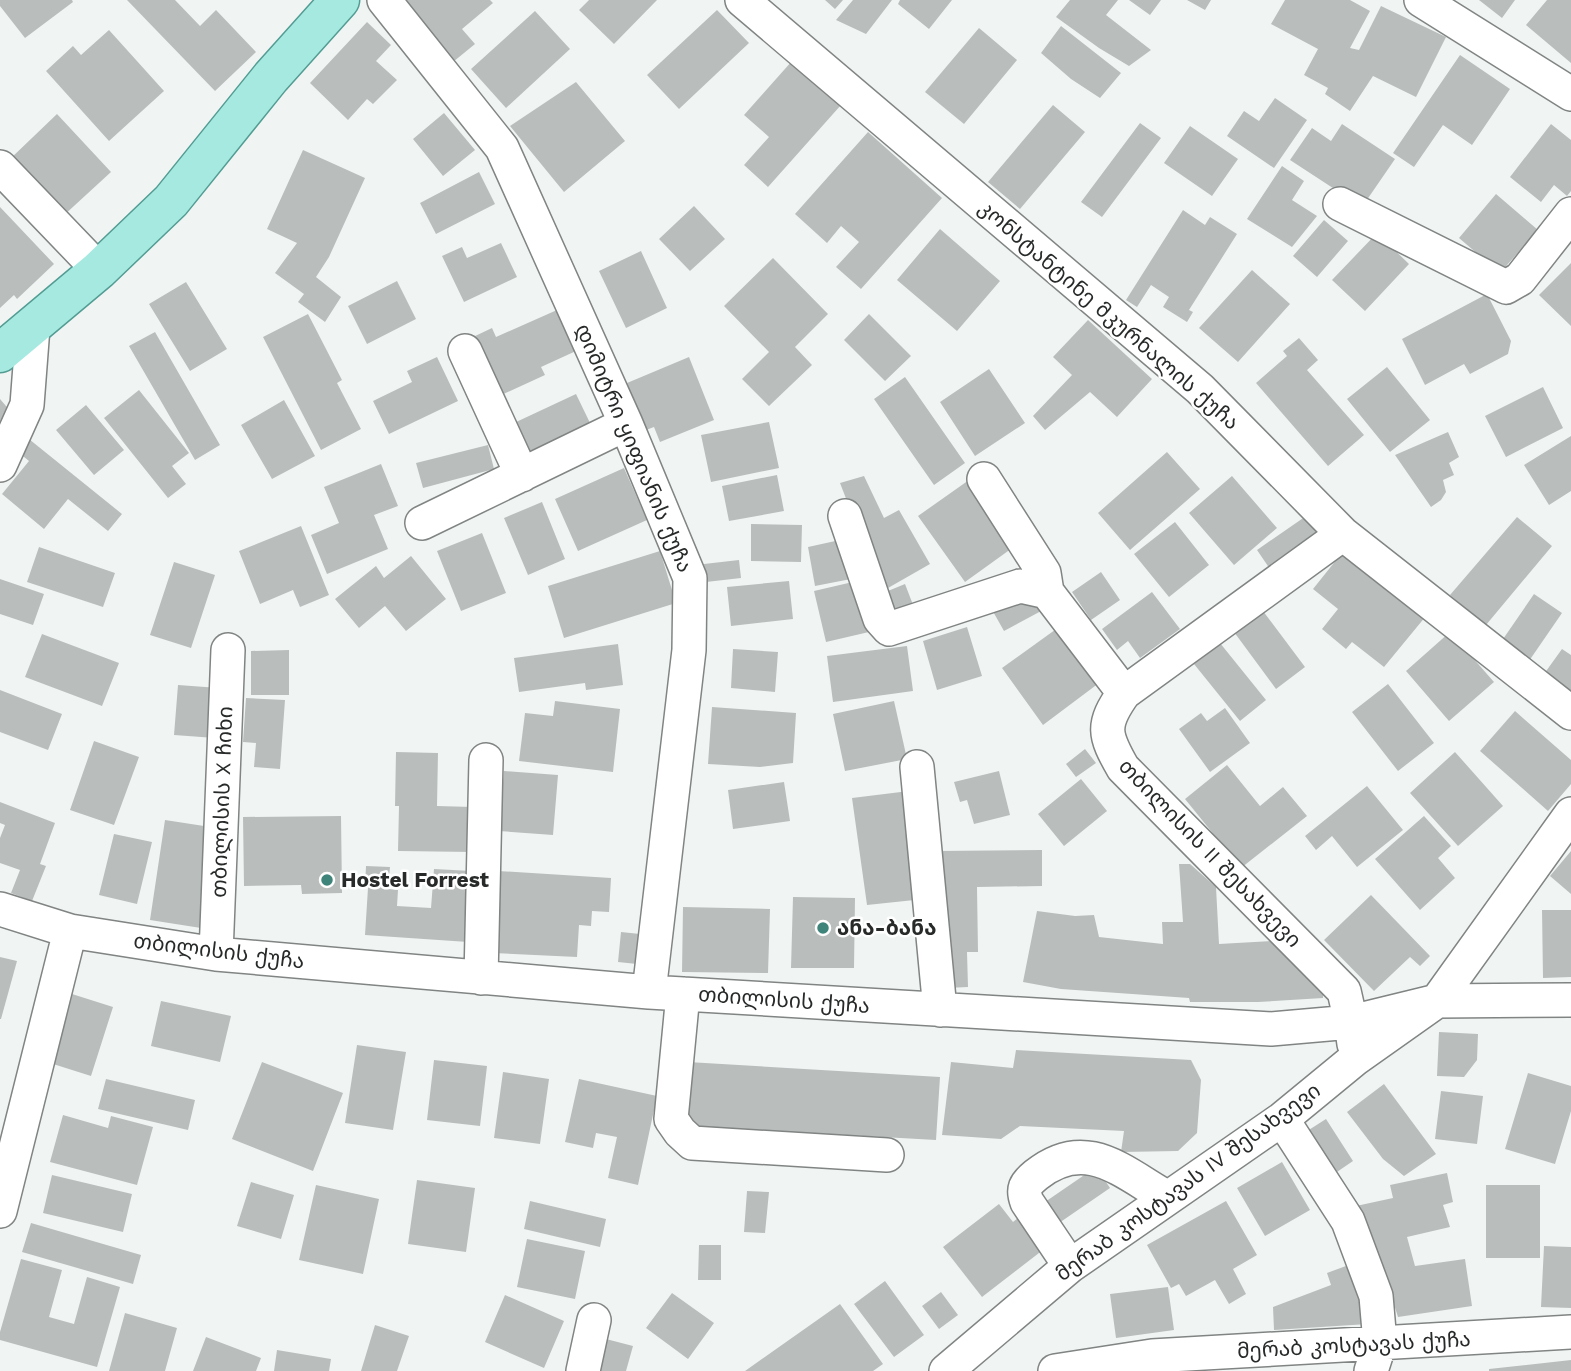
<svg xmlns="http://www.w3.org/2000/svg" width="1571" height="1371" viewBox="0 0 1571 1371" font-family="'Work Sans','Noto Sans Georgian',sans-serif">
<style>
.building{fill:#b9bebd}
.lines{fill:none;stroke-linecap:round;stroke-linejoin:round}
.minor-casing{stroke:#808483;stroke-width:36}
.major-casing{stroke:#539c93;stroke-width:41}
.minor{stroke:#fff;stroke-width:33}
.major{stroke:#a6e9e0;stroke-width:38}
.poi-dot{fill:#3e847b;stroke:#fff;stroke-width:2.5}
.labels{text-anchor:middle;stroke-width:5;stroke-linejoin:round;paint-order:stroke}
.street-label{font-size:21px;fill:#282a2a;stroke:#fff}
.poi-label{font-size:21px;font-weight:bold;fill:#282a2a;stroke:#fff;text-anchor:start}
</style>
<rect width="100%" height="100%" fill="#f0f5f4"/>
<path class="building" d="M0,0H72L73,2L25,38L0,6Z
M127,0H175L200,26L216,10L256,52L215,91Z
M400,0H490L493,3L462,29L475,44L453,62Z
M589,0H657L614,44L579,10Z
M825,0H843L835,9Z
M853,0H892L866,34L836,20Z
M900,0H952L929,29L898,4Z
M1070,0H1118L1106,15L1151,50L1129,66L1099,48L1056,17Z
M1129,0H1161L1150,15Z
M1187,0H1211L1205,10Z
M1285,0H1350L1370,11L1350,48L1359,50L1381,6L1446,37L1416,97L1373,76L1350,111L1325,94L1328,88L1304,75L1318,49L1271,24Z
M1479,0H1515L1502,18Z
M1547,0H1571V63L1526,25Z
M717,10L749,43L679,109L647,75Z
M535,11L570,49L506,108L471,69Z
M367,22L391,45L376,61L397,80L373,104L367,99L348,120L310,83Z
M1061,26L1121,73L1100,98L1071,79L1041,53Z
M979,28L1017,60L964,124L925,92Z
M109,30L164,91L109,141L46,71L73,46L81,55Z
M1460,55L1510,89L1472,145L1443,125L1414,167L1393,153Z
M792,61L841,105L768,187L744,165L769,137L744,115Z
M576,82L625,141L564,192L510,126Z
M1275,98L1307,120L1274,168L1227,136L1244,111L1259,121Z
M1053,105L1085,132L1020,209L988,182Z
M444,113L475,150L443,176L413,139Z
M57,114L111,172L62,217L9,160Z
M1140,123L1161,138L1102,217L1081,202Z
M1342,124L1395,159L1362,207L1290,160L1312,128L1331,141Z
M1551,124L1571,140V191L1567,196L1554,185L1541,202L1510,177Z
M1190,126L1238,159L1212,196L1164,163Z
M868,132L942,198L861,289L836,267L859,242L841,226L827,243L795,214Z
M303,150L365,178L329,257L316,277L341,297L325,322L298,302L304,294L275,273L297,243L267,229Z
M1282,166L1304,181L1292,200L1317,216L1292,247L1247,219Z
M479,172L495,204L436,234L420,203Z
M1496,194L1538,230L1500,273L1459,238Z
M694,206L725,239L690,271L659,239Z
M0,207L54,264L17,299L14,295L0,308Z
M1183,210L1205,225L1210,217L1237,234L1189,310L1193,312L1187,322L1163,307L1169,297L1151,285L1137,307L1126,300Z
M1324,220L1348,241L1317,277L1293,256Z
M940,229L1000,281L957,331L897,280Z
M1377,233L1409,264L1365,311L1332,280Z
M501,243L517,277L464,302L442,256L462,247L467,258Z
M641,251L667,308L626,328L599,271Z
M773,258L828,314L795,347L812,365L769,406L742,379L769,352L724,306Z
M1571,263V326L1539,295Z
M1252,270L1290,304L1238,362L1199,328Z
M397,281L416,319L367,344L348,306Z
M186,282L227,349L190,371L149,304Z
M1487,294L1511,341L1508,354L1470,374L1464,364L1425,385L1402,339Z
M557,310L576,351L541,367L545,375L499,396L473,337L492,328L496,337Z
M308,314L342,380L337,383L361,429L321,450L263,337Z
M869,314L911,356L885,381L844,340Z
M1088,320L1152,379L1117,417L1090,392L1045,430L1033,416L1072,375L1053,357Z
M155,332L220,445L195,460L129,346Z
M1299,338L1318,360L1307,370L1364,435L1328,466L1256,383L1287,356L1283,351Z
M437,357L458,401L389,434L373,401L412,382L407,371Z
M689,357L714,420L660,442L654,427L646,430L627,383Z
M1387,367L1430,420L1390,452L1347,399Z
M989,369L1025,423L975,456L940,402Z
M905,377L965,463L934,485L874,399Z
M1543,387L1563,428L1506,457L1485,416Z
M139,390L189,453L172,466L186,484L168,498L104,418Z
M576,394L591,425L529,455L514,423Z
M0,399L12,413L0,441Z
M284,400L315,456L272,479L241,425Z
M86,405L124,450L94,475L56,430Z
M769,422L779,468L711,482L701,435Z
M1448,432L1459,457L1449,463L1454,475L1443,480L1446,492L1441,500L1431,507L1395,455Z
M24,435L122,514L108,531L68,499L44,529L2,494L29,461L18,452Z
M1571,436V491L1549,505L1524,465Z
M488,445L494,469L423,488L416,463Z
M1167,452L1200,489L1130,550L1098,513Z
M381,464L398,506L374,515L388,549L327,574L311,535L339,523L324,487Z
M624,468L647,520L578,551L555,499Z
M777,475L784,511L729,521L722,486Z
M864,476L884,518L899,510L930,564L888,588L864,545L840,483Z
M1232,476L1277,528L1234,565L1189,513Z
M969,480L1015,546L965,582L918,516Z
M542,502L565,559L528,575L504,518Z
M1309,514L1325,537L1272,572L1257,550Z
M1517,517L1552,546L1486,625L1450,595Z
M1175,522L1209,565L1169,597L1134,554Z
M751,524L802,525L801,562L751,561Z
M301,526L329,595L300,607L293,590L260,604L239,551Z
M482,533L506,593L461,611L437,551Z
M849,538L856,578L815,586L808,547Z
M39,547L115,573L103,607L27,582Z
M1345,549L1426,616L1384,667L1352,642L1346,649L1322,629L1338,609L1313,589Z
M660,551L676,603L564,638L548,586Z
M411,556L446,599L406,631L385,606L359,628L335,599L376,566L384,578Z
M739,560L741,578L706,582L704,564Z
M174,562L215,575L191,648L150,635Z
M1101,572L1120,600L1091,620L1072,592Z
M0,579L44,594L33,625L0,614Z
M789,581L793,619L731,626L727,587Z
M857,581L869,632L826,642L814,591Z
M905,584L915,610L892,618L883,593Z
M1152,592L1180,629L1140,658L1128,641L1117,650L1102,629Z
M1534,594L1562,613L1529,661L1501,642Z
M1020,596L1043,610L1004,631L991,608Z
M1263,611L1305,667L1276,689L1234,632Z
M967,627L982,676L937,690L923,641Z
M1059,627L1099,683L1043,725L1002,668Z
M1450,632L1494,682L1449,721L1406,671Z
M42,634L119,663L102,706L25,677Z
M1220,643L1266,700L1240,721L1194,664Z
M618,644L623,685L586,690L585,683L519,692L514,658Z
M907,646L913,691L833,702L827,656Z
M733,649L778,652L775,692L731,688Z
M1562,649L1571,655V693L1544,674Z
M289,650V695H251V651Z
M1388,684L1434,743L1398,771L1352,712Z
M178,685L219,688L215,738L174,735Z
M0,690L62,714L48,750L0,732Z
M246,698L285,700L280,769L254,767L256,743L243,742Z
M555,701L620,709L613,772L519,761L525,713L553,716Z
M894,701L907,759L845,771L833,714Z
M712,707L796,713L793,763L760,767L708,764Z
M1225,708L1250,743L1210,772L1179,729L1201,713L1207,721Z
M1515,711L1571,760V784L1548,811L1480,751Z
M94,741L139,757L114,825L70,810Z
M1085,749L1096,763L1076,777L1066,764Z
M396,752L438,753L437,806L473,807L472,852L398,851L399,806H395Z
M1455,752L1503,806L1458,846L1410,793Z
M1227,765L1260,806L1283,787L1307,816L1241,868L1185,799Z
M504,771L558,775L553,835L499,831Z
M999,771L1010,815L974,824L967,800L960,802L954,782Z
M1081,779L1107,811L1064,846L1038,814Z
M784,782L790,821L733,829L728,790Z
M1367,786L1403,830L1357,867L1332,836L1316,850L1305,836Z
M909,791L924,899L867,905L852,798Z
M0,802L55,823L40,864L46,866L32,901L11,893L20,870L0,863V838L5,825L0,823Z
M341,816L342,893L302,894L301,885L244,886L243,817Z
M1424,816L1451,846L1438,858L1455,878L1420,910L1375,859Z
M165,820L217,828L201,928L150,920Z
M114,834L152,842L137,904L99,895Z
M1042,850V886L977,887L978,952H967L968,987L946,988L937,851Z
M1571,851V894L1550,876Z
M1179,864H1190L1216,887L1219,944L1274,941L1323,988V998L1258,1002H1190L1189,998L1061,989L1023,982L1037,911L1075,916L1094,915L1099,937L1163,944L1162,922H1183Z
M366,866L390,867L388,889L398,890L397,906L431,908L434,869L472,871L468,942L365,935L368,888H365Z
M498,871L611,878L609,912L592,911L591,926L579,925L577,957L493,953Z
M1371,895L1430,956L1420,966L1410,957L1374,991L1324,940Z
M793,897L855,898L854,968H791Z
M683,907L770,909L768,973L682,972Z
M1542,910H1571V977L1543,978Z
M621,932L640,934L637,964L618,962Z
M0,957L17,961L1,1019H0Z
M72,994L113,1007L91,1076L50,1063Z
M161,1001L231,1016L220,1062L151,1046Z
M1439,1032L1478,1034L1477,1060L1464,1077L1437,1076Z
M357,1045L406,1052L393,1130L345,1123Z
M1016,1050L1191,1060L1201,1080L1197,1133L1178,1151L1121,1152L1124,1131L1020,1126L1001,1139L942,1135L951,1062L1013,1068Z
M434,1060L487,1066L480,1126L427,1120Z
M262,1062L343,1093L313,1171L232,1139Z
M688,1062L940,1077L936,1140L685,1126Z
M503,1072L549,1079L540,1144L494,1138Z
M1528,1073L1571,1086V1111L1555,1164L1505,1149Z
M106,1079L195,1100L188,1130L98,1109Z
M579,1079L657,1096L638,1185L608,1178L617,1137L596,1133L593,1148L565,1142Z
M1384,1084L1436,1154L1404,1176L1383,1159L1347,1112Z
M1441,1091L1483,1096L1477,1144L1435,1139Z
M63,1115L108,1128L111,1116L153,1127L137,1185L50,1162Z
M1326,1119L1353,1161L1331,1176L1304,1133Z
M1282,1162L1310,1210L1265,1236L1237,1188Z
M1096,1167L1110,1188L1059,1223L1045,1202Z
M1447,1173L1453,1202L1443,1205L1450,1227L1407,1237L1415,1266L1465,1259L1472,1306L1398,1317L1375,1244L1356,1206L1393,1198L1390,1185Z
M52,1175L132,1194L123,1232L43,1213Z
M417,1180L475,1188L466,1252L408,1244Z
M251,1182L294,1195L281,1239L237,1226Z
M316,1185L379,1199L363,1274L299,1260Z
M1486,1185H1540V1258H1486Z
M747,1191L769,1192L765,1233L744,1232Z
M530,1201L606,1219L600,1247L524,1229Z
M1226,1201L1257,1255L1233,1269L1246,1294L1229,1304L1215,1280L1186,1296L1179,1284L1171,1288L1147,1245Z
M999,1204L1013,1222L1023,1214L1048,1246L982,1297L943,1247Z
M31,1223L141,1255L133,1284L22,1252Z
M527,1239L585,1251L575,1299L517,1287Z
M699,1245H721V1280H698Z
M1544,1246L1571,1247V1308L1541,1307Z
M21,1259L62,1270L49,1317L74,1324L87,1277L120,1287L97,1367L0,1340V1332Z
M1354,1263L1368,1324L1274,1330L1273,1307L1331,1285L1327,1273Z
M885,1281L924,1335L894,1357L854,1304Z
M1168,1287L1174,1330L1116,1338L1110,1294Z
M941,1292L958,1315L939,1329L922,1306Z
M672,1293L714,1323L688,1359L646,1328Z
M505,1295L564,1321L544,1368L485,1342Z
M840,1304L883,1364L873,1371H745Z
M125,1313L177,1328L165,1371H109Z
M375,1325L409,1336L397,1371H361Z
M206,1337L261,1358L256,1371H193Z
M606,1339L633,1346L626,1371H598Z
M277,1350L331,1359L329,1371H274Z
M1571,1360V1371H1489V1369Z"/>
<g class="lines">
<g class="minor-casing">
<path id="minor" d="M384,0L502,148L626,424L690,578L689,650L649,992
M742,0L1200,389L1343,534L1571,713
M1421,0L1571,94
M0,167L99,270
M1340,204L1506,287L1520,279L1571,214
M465,351L522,475
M0,465L27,405L33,327
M984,479L1044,573L1047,592L1124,693
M845,516L880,619L889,629L1020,586L1047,592
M422,523L626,424
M1343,534L1124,693C1101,725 1104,735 1123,768L1344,991L1351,1022L1354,1044
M917,767L940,1010
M0,909L70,931L216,954L649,992L1271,1029L1351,1022L1437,1001L1571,1000
M216,954L228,650
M481,978L486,760
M683,994L671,1119L680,1132L692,1143L887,1155
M1282,1119L1348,1221L1376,1296L1380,1343L1371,1371
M0,1211L70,931
M1070,1266L1027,1202C1022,1189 1025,1184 1036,1175C1086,1135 1122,1172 1168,1198
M583,1371L594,1320
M946,1371L1070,1266L1282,1119L1355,1059L1437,1001L1571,814
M1055,1371L1152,1356L1571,1332"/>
</g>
<g class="major-casing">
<path id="major" d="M0,353L99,270L171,201L271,77L340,0"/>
</g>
<use href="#minor" class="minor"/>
<use href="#major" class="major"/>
</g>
<g class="poi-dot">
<circle cx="327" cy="880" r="7"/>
<circle cx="823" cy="928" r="7"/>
</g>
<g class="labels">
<g class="street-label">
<text transform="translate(1109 315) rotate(41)" y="7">კონსტანტინე მკურნალის ქუჩა</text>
<text transform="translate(634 448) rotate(67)" y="7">დიმიტრი ყიფიანის ქუჩა</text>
<text transform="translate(222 802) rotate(-88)" y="7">თბილისის X ჩიხი</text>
<text transform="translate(1210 853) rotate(46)" y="7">თბილისის II შესახვევი</text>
<text transform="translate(219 951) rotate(7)" y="7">თბილისის ქუჩა</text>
<text transform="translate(784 1000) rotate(4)" y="7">თბილისის ქუჩა</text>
<text transform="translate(1188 1182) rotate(-36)" y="7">მერაბ კოსტავას IV შესახვევი</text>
<text transform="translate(1354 1345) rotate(-3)" y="7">მერაბ კოსტავას ქუჩა</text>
</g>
<g class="poi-label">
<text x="341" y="887">Hostel Forrest</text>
<text x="837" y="935">ანა-ბანა</text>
</g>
</g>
</svg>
